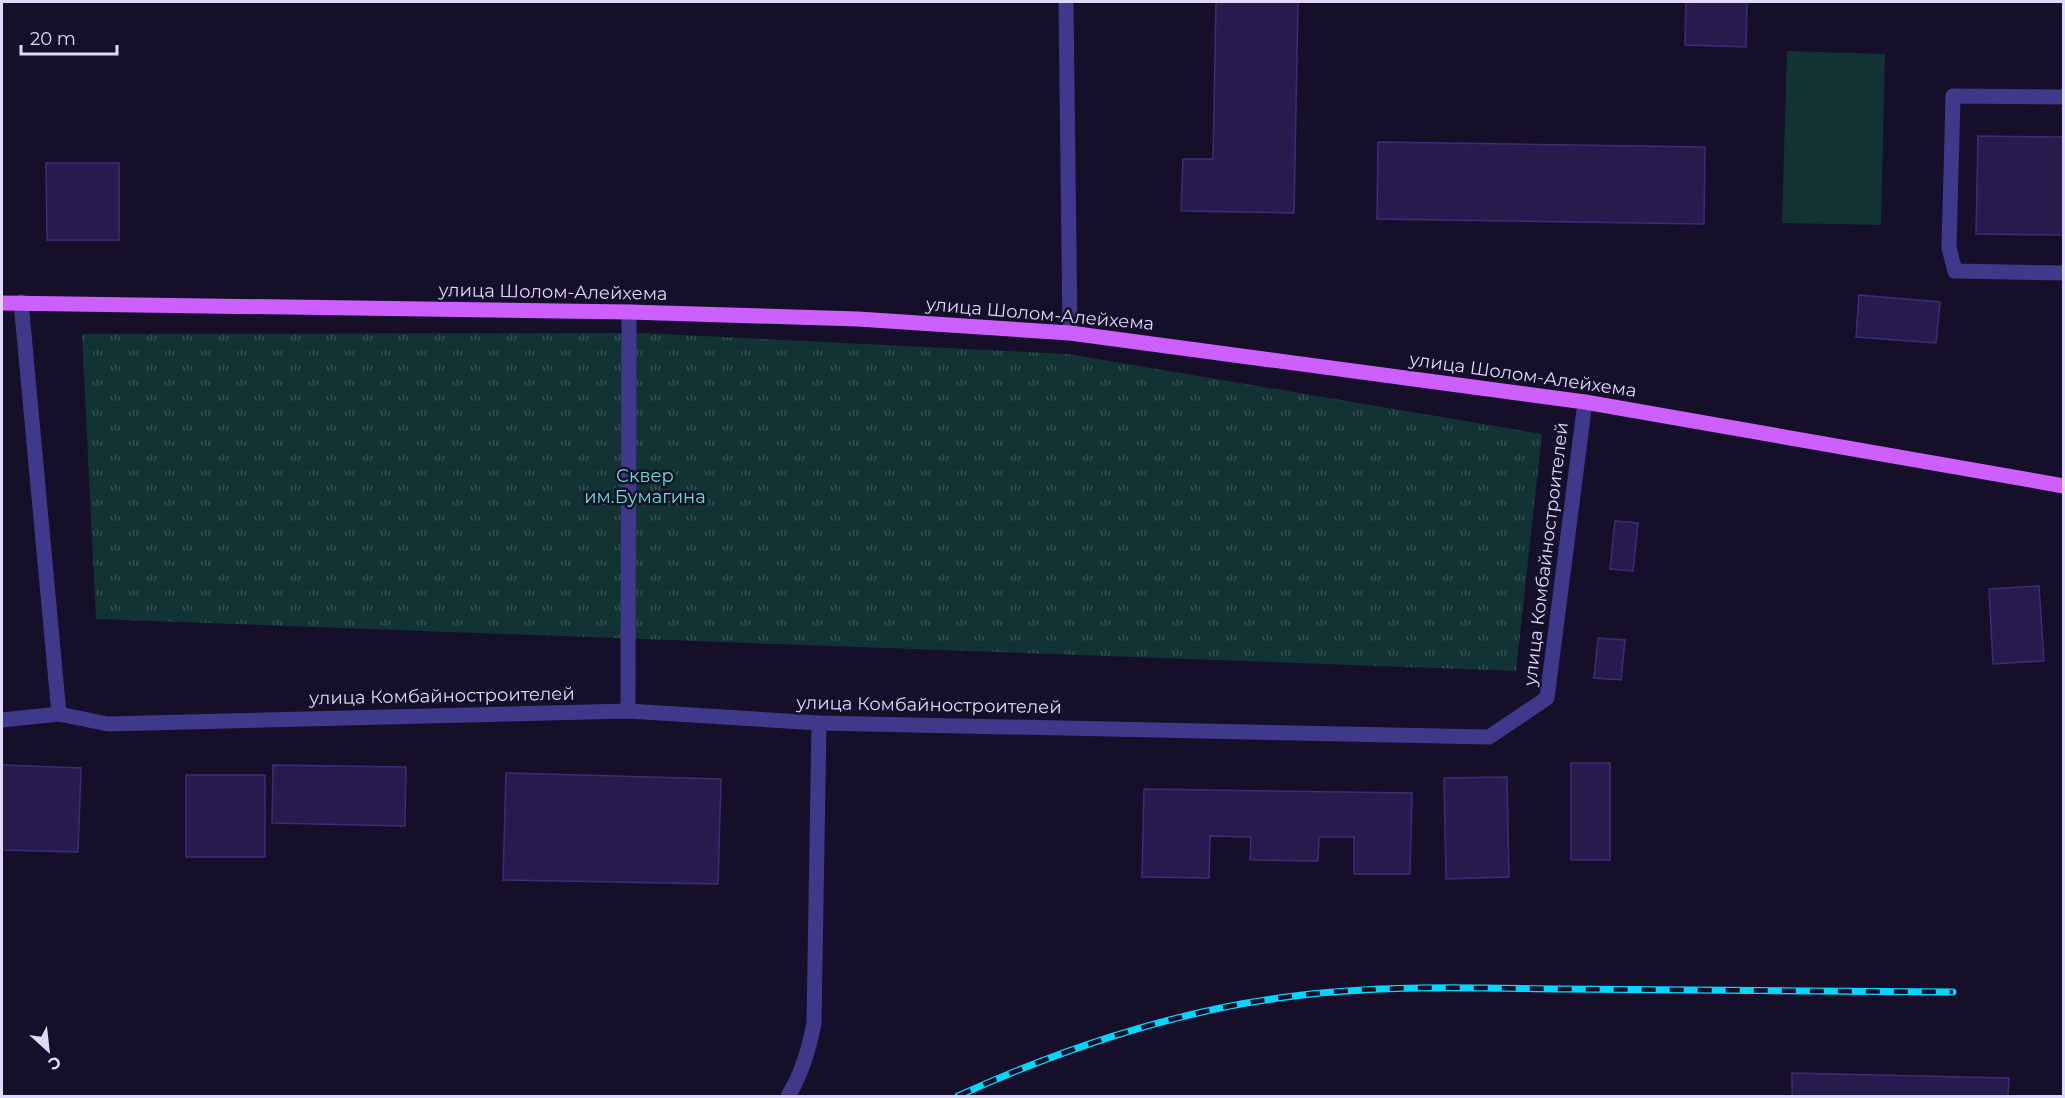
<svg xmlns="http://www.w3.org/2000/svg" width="2065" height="1098" viewBox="0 0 2065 1098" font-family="Montserrat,sans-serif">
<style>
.park{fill:url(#park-tufts)}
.pitch{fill:#123334}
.building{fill:#271a4c;stroke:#3f2b79;stroke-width:1.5}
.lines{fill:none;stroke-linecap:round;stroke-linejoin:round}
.lane{stroke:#40388b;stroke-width:15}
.street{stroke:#40388b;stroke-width:15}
.primary{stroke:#cd5fff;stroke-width:15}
.rail-casing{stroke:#04d7ff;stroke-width:7}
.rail{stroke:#150f2a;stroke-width:4.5;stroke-dasharray:14;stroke-linecap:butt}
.labels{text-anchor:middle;stroke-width:5;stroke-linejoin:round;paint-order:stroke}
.street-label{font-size:18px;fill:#dfd8ff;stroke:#150f2a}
.park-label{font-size:18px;fill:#5ce7cc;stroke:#150f2a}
</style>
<defs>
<pattern id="park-tufts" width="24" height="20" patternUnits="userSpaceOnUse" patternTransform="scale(1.5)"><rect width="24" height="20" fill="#123334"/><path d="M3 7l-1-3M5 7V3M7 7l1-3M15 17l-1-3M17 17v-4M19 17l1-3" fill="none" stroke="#345052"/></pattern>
</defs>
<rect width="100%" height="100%" fill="#150f2a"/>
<path class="park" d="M641,333L1068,354L1542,434L1516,671L96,619L82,334Z"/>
<path class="pitch" d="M1787,51L1885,54L1881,225L1782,223Z"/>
<path class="building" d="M1216,2H1298L1294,213L1181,211L1183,159H1213Z
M1686,2H1747L1746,47L1685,45Z
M1978,136L2064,137V235L1976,234Z
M1378,142L1705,147L1704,224L1377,219Z
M46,163H119V240H47Z
M1859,295L1940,302L1936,343L1856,337Z
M1615,521L1638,523L1633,571L1610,569Z
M2039,586L2044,661L1993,664L1989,589Z
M1598,638L1625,640L1621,680L1594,678Z
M1571,763H1610V860H1571Z
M2,765L81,768L78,852L2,850Z
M273,765L406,767L405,826L272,823Z
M506,773L721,779L718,884L503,880Z
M186,775H265V857H186Z
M1507,777L1509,877L1446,879L1444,778Z
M1144,789L1412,793L1410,874H1354V837H1319L1318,861L1250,860L1251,837L1210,836L1209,878L1142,877Z
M1792,1073L2009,1078L2008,1096H1792Z"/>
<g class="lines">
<path class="lane" d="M2064,97L1953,96L1949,248L1955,271L2064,273
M21,302L59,714
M628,711L629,312
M788,1096C802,1074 809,1049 814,1023L819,723"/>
<path class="street" d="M1066,2L1070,333
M2,720L59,714L108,724L628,711L819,723L1489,737L1547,698L1585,402"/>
<path class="primary" d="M2,303L629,312L858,319L1070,333L1585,402L2064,486"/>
<g class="rail-casing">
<path id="rail" d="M958,1096C1054,1052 1167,1014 1272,999C1368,984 1465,988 1562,989C1692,990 1823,991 1953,992"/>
</g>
<use href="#rail" class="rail"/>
</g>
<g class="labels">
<g class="street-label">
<text transform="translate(553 292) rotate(1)" y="6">улица Шолом-Алейхема</text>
<text transform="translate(1040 314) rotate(5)" y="6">улица Шолом-Алейхема</text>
<text transform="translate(1523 375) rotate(8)" y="6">улица Шолом-Алейхема</text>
<text transform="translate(1546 554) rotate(-83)" y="6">улица Комбайностроителей</text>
<text transform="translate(442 696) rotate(-1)" y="6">улица Комбайностроителей</text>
<text transform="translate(929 705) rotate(1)" y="6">улица Комбайностроителей</text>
</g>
<g class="park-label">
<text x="645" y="482">Сквер<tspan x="645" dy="21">им.Бумагина</tspan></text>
</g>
</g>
<rect width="2065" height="1098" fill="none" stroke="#dfd8ff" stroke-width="6"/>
<g transform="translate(48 1050) rotate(153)" stroke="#150f2a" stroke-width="4.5" paint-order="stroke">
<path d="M0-4.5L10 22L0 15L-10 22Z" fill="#dfd8ff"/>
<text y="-9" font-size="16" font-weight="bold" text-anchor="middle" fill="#dfd8ff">С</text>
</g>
<path d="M21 45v9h96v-9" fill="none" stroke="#dfd8ff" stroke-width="3"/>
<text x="30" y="45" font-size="18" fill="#dfd8ff" stroke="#150f2a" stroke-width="4.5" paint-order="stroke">20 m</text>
</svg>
